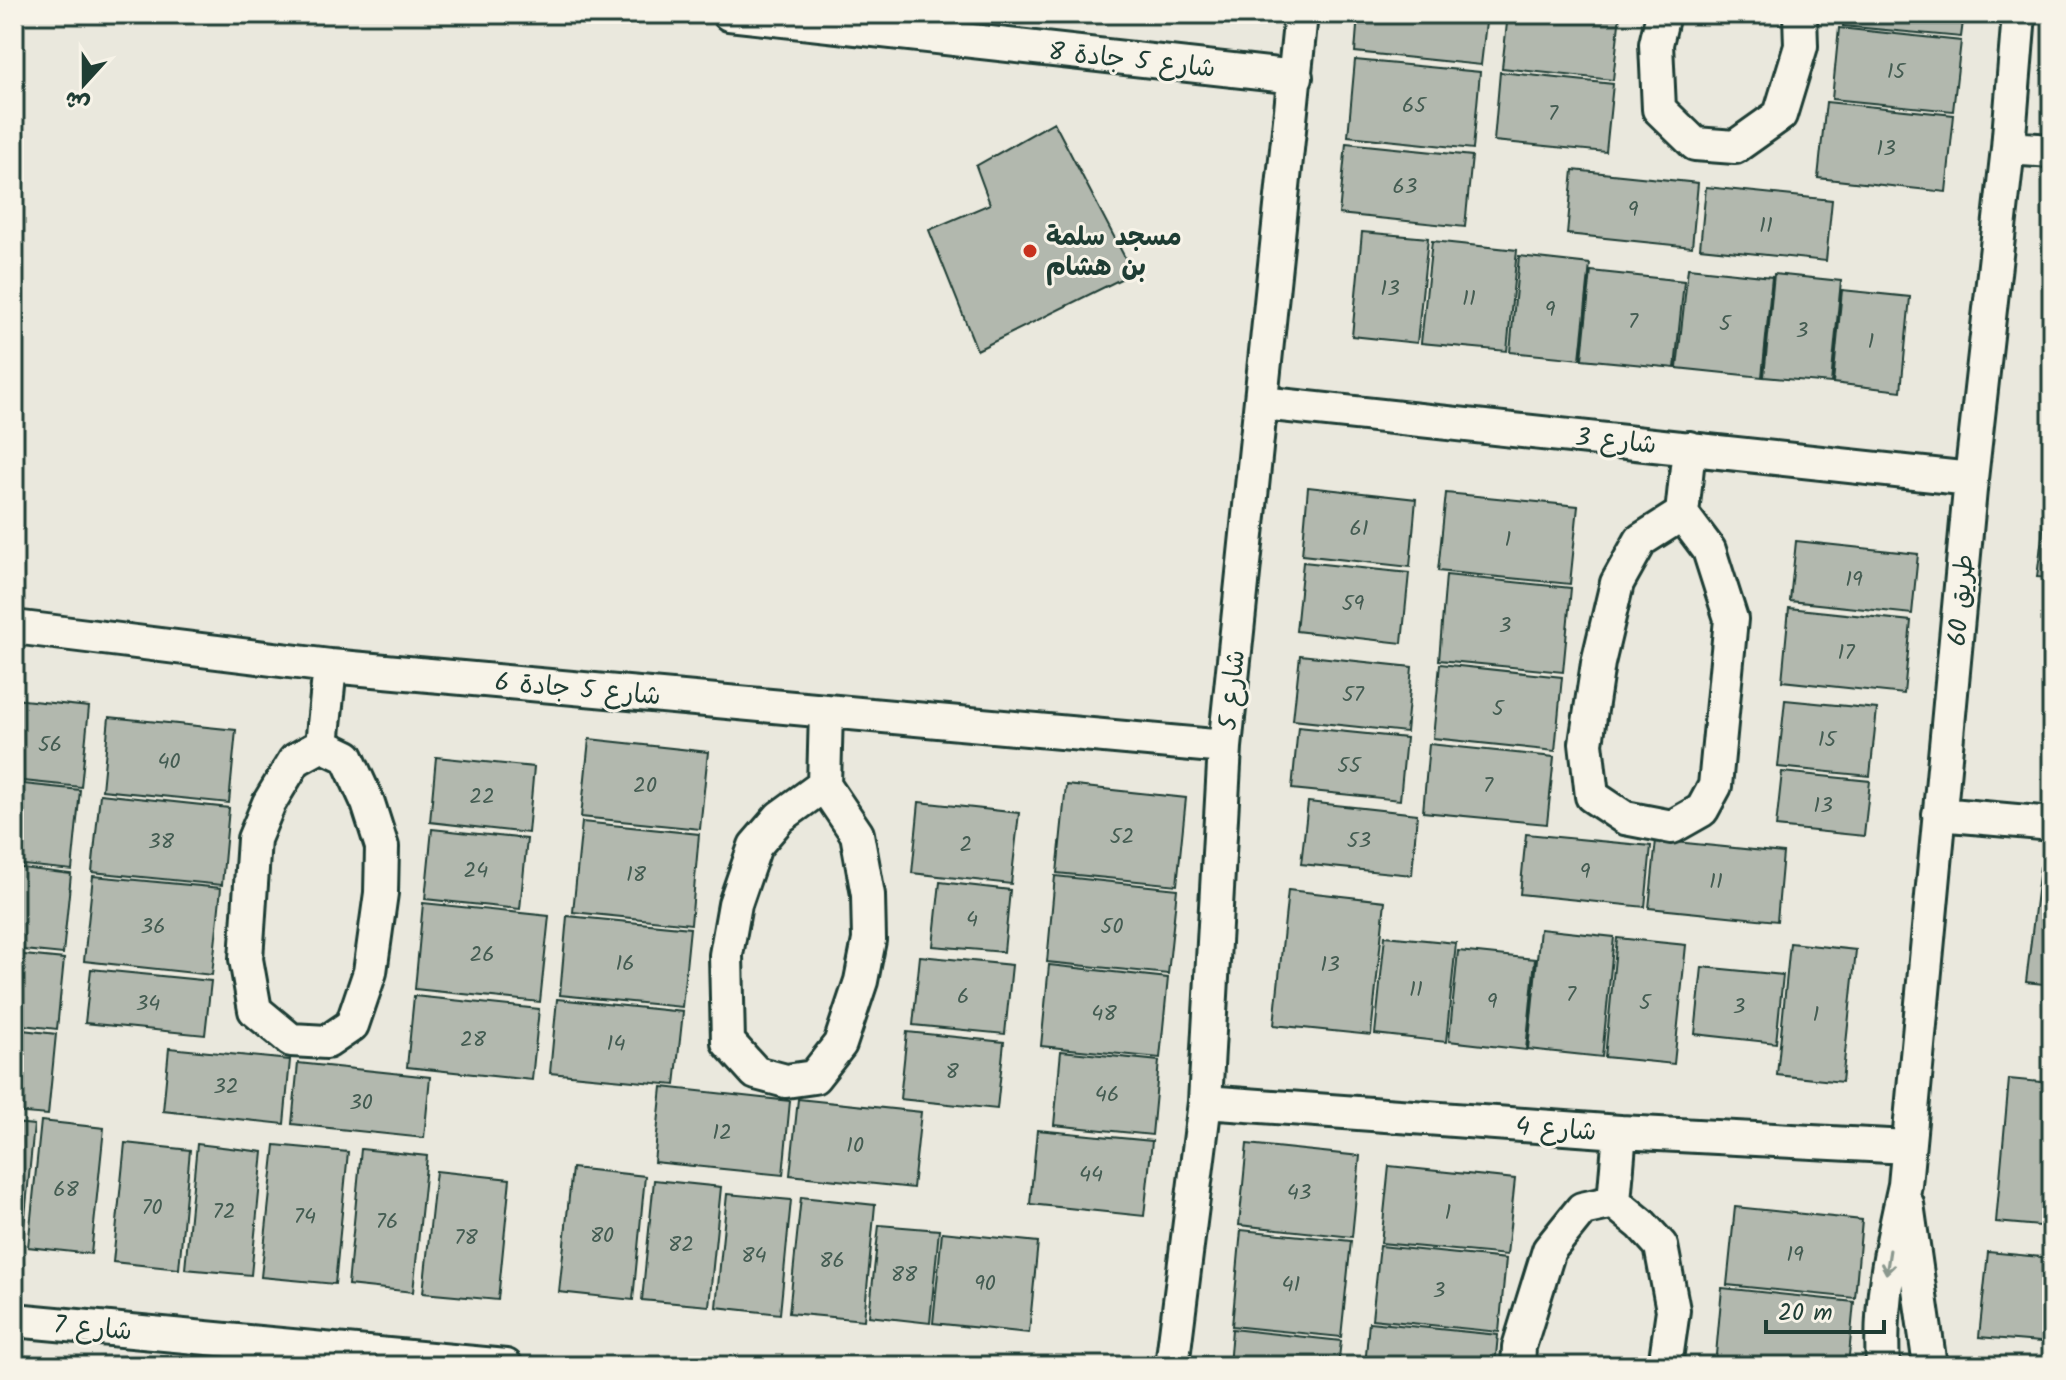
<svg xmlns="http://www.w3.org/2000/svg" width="2066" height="1380" viewBox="0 0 2066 1380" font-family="Kalam,'Playpen Sans Arabic',sans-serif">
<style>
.building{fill:#b2b8ae;stroke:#1f3d34;stroke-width:2}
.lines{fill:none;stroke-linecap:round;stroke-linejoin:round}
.minor-casing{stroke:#1f3d34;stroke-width:38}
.minor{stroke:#f7f3e8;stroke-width:32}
.oneway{stroke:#8b988e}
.poi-dot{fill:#c8321e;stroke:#f7f3e8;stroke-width:3}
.labels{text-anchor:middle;stroke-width:6;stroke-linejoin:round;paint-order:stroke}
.number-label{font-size:22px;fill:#445c52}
.street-label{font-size:26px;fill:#1f3d34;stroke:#f7f3e8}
.poi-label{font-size:26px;font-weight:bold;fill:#1f3d34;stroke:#f7f3e8;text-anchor:start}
</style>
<rect width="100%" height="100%" fill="#eae8dd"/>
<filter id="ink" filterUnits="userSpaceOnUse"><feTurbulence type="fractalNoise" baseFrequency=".0125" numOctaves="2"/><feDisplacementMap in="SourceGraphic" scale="16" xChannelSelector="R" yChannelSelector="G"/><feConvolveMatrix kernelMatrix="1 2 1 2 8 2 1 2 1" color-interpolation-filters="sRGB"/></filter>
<g filter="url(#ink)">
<path class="building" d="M1358,14H1487L1481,65L1355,52Z
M1508,14H1620L1613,80L1502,68Z
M1844,14H1964L1961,37L1843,26Z
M1839,28L1961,41L1953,111L1832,99Z
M1355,60L1480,72L1473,149L1348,136Z
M1500,72L1613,84L1606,152L1494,141Z
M1826,102L1954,115L1946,192L1818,178Z
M1054,122L1133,273L977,350L929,230L990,204L976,166Z
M1346,143L1472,156L1465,227L1339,214Z
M1573,170L1698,183L1692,247L1567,234Z
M1706,187L1832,200L1826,261L1700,248Z
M1362,232L1428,238L1417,343L1352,336Z
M1432,241L1517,250L1507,351L1421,343Z
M1519,256L1590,264L1580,359L1510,352Z
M1688,268L1772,277L1762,377L1677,368Z
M1591,271L1684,281L1675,368L1582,359Z
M1774,274L1841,281L1831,383L1764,377Z
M1842,290L1910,297L1901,391L1833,383Z
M2052,408V494L2042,492Z
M1308,487L1416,499L1410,567L1302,555Z
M1446,493L1578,506L1570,584L1438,571Z
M2047,496H2052V578L2037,577Z
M1796,541L1918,554L1912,614L1790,601Z
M1303,562L1409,573L1402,643L1296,631Z
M1446,575L1571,588L1563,672L1439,660Z
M2052,588V656L2044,655Z
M1789,608L1911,621L1904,694L1782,681Z
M1300,655L1412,667L1406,732L1293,720Z
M1440,664L1562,677L1555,751L1433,738Z
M14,699L89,707L81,787L14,780Z
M1785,700L1877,709L1870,776L1778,767Z
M109,717L236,730L229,803L102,790Z
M1298,727L1406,738L1400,800L1292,789Z
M589,739L708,752L700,829L581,817Z
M1429,744L1554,757L1547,824L1423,812Z
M436,757L534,767L528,833L430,822Z
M1782,772L1870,781L1864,836L1776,827Z
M14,783L80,790L72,870L14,864Z
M1066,785L1186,798L1177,885L1057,873Z
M100,794L229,808L222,885L92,872Z
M919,802L1019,813L1011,884L912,873Z
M1308,802L1417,814L1412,875L1301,864Z
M582,822L699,834L691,924L573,912Z
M432,829L527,839L520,909L425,899Z
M1526,834L1651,846L1645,907L1520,894Z
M1656,840L1783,853L1777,921L1649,908Z
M14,867L71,874L63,954L14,949Z
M2040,867L2052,868V985L2026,982Z
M93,876L221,888L212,975L84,961Z
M1055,876L1177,889L1168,974L1047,962Z
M940,882L1010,890L1004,952L933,946Z
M1288,890L1385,901L1371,1035L1274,1025Z
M423,903L549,916L540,1002L415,989Z
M567,916L690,928L682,1007L560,995Z
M1540,929L1614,937L1602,1057L1528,1049Z
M1385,936L1456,943L1446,1042L1375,1034Z
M1617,938L1686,945L1674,1064L1605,1057Z
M1790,943L1856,950L1842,1082L1777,1075Z
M1458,951L1535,959L1526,1050L1449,1041Z
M14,954L64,959L57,1029L14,1024Z
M920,956L1012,965L1005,1034L913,1025Z
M1049,965L1168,978L1160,1058L1041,1046Z
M1702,967L1783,975L1776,1043L1695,1034Z
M91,969L211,981L205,1035L85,1023Z
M414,996L539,1009L532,1080L407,1067Z
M557,999L683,1012L675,1085L550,1073Z
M14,1029L56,1034L48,1115L14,1112Z
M907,1032L1004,1042L997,1109L900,1099Z
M169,1048L290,1060L284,1124L163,1111Z
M1061,1051L1159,1061L1152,1135L1054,1125Z
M298,1063L430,1077L424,1138L292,1124Z
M2009,1079L2052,1083V1227L1996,1222Z
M662,1087L790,1101L783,1175L654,1162Z
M798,1099L921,1112L913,1188L790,1175Z
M41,1121L104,1128L91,1254L28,1247Z
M14,1123L34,1125L22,1247L14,1246Z
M1037,1130L1152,1141L1144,1216L1030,1204Z
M125,1143L190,1150L179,1269L113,1262Z
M197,1144L263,1152L251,1275L185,1269Z
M1247,1144L1360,1156L1352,1237L1239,1225Z
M275,1145L348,1152L335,1284L261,1277Z
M361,1149L427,1156L413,1292L348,1285Z
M1389,1166L1515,1179L1507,1255L1381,1243Z
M572,1168L645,1176L633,1300L559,1292Z
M436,1171L510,1179L498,1300L423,1293Z
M654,1180L721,1187L709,1306L642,1300Z
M727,1194L791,1200L780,1314L716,1307Z
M801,1197L875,1205L864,1320L789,1313Z
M1735,1207L1862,1220L1855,1298L1727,1285Z
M879,1225L939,1230L930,1323L869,1316Z
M1241,1230L1351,1241L1341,1337L1232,1326Z
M942,1232L1038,1242L1029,1333L933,1323Z
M1380,1246L1506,1259L1499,1332L1372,1319Z
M1988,1252L2052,1258V1343L1979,1337Z
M1722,1288L1854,1302L1848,1366H1715Z
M1369,1322L1498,1335L1495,1366H1365Z
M1232,1329L1341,1341L1338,1366H1229Z
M24,1356L117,1366H23Z"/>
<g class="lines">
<g class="minor-casing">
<path id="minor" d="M729,14L1296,77
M1663,14L1656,44L1659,109L1695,144L1735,147L1780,115L1801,46L1800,14
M2008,148L2052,151
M1261,403L1971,479
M1682,514L1709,550L1731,619L1715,786L1702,810L1672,827L1625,818L1592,796L1586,743L1598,663L1617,583L1641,540Z
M1682,514L1689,448
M14,627L330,666L1225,747
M322,745L347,757L368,803L382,847L381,893L370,972L352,1025L327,1042L291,1040L255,1010L246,959L254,839L269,803L295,760Z
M322,745L330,666
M824,785L857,834L868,895L869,940L861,981L840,1044L814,1077L786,1081L756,1073L728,1042L726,955L735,904L755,846L780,817Z
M824,785L826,711
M1939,814L2052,824
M1205,1102L1620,1132L1908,1147
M1614,1202L1620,1132
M1907,1204L1930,1366
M14,1320L506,1366
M1172,1366L1205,1102L1225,747L1301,14
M1518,1366L1519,1347L1549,1250L1582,1209L1614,1202L1641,1224L1661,1246L1673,1310L1665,1366
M1883,1366C1879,1302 1891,1247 1905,1185L1971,479L2008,148L2019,14"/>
</g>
<use href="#minor" class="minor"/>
</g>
<defs><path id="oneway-shaft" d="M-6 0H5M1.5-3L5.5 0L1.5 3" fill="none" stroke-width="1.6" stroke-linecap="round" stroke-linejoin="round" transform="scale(2)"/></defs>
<use class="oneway" href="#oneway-shaft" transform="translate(1888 1262) rotate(99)"/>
</g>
<circle class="poi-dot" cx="1030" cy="251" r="8"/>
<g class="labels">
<g class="number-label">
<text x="1896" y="78">15</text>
<text x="1414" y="112">65</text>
<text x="1553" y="120">7</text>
<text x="1886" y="155">13</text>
<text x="1405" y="193">63</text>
<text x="1633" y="216">9</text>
<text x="1766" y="232">11</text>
<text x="1390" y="295">13</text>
<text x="1469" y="305">11</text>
<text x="1550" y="316">9</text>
<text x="1633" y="328">7</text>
<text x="1725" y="330">5</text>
<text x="1802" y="337">3</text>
<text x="1871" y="348">1</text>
<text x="1359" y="535">61</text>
<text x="1508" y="546">1</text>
<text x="1854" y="586">19</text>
<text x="1353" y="610">59</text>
<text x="1505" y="632">3</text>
<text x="1846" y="659">17</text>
<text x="1353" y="701">57</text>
<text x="1498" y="715">5</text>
<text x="1827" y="746">15</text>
<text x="50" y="751">56</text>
<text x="169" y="768">40</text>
<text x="1349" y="772">55</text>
<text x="645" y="792">20</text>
<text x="1488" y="792">7</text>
<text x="482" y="803">22</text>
<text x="1823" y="812">13</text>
<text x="1122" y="843">52</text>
<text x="1359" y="847">53</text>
<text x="161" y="848">38</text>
<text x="966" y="851">2</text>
<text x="476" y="877">24</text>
<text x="1585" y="878">9</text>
<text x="636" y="881">18</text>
<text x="1716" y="888">11</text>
<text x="972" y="926">4</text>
<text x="153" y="933">36</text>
<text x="1112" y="933">50</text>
<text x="482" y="961">26</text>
<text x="625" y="970">16</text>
<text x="1330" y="971">13</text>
<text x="1416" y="996">11</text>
<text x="1571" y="1001">7</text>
<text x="963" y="1003">6</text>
<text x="1492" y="1008">9</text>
<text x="1645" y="1009">5</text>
<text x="148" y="1010">34</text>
<text x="1739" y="1013">3</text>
<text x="1104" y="1020">48</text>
<text x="1816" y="1021">1</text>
<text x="473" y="1046">28</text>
<text x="616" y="1050">14</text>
<text x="952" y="1078">8</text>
<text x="226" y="1093">32</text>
<text x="1107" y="1101">46</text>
<text x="361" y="1109">30</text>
<text x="722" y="1139">12</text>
<text x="855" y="1152">10</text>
<text x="1091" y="1181">44</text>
<text x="66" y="1196">68</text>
<text x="1299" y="1199">43</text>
<text x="152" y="1214">70</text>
<text x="224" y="1218">72</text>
<text x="1448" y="1219">1</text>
<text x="305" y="1223">74</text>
<text x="387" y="1228">76</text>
<text x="602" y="1242">80</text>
<text x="466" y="1244">78</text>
<text x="681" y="1251">82</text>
<text x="1795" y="1261">19</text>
<text x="754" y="1262">84</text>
<text x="832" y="1267">86</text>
<text x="904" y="1281">88</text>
<text x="985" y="1290">90</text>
<text x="1291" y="1291">41</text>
<text x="1439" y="1297">3</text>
</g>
<g class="street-label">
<text transform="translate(1132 59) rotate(6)" y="9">شارع 5 جادة 8</text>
<text transform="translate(1616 440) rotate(6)" y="9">شارع 3</text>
<text transform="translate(1960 600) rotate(-85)" y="9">طريق 60</text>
<text transform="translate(578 688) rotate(5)" y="9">شارع 5 جادة 6</text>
<text transform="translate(1231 690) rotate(-84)" y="9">شارع 5</text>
<text transform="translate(1556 1128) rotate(4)" y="9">شارع 4</text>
<text transform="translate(93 1327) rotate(5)" y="9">شارع 7</text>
</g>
<g class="poi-label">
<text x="1046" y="245">مسجد سلمة<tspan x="1046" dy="30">بن هشام</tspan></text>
</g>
</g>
<rect width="2066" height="1380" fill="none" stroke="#f7f3e8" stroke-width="48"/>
<rect x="24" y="24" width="2018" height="1332" fill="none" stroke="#1f3d34" stroke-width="3" filter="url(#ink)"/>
<g transform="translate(84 84) rotate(201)" stroke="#f7f3e8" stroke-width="6" paint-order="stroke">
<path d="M0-6L14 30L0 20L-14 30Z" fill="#1f3d34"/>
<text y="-12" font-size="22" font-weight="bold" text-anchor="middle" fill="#1f3d34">ش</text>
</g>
<path d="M1766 1320v12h118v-12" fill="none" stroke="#1f3d34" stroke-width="4"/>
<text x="1778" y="1320" font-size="24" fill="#1f3d34" stroke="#f7f3e8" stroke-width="6" paint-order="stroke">20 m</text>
</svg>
